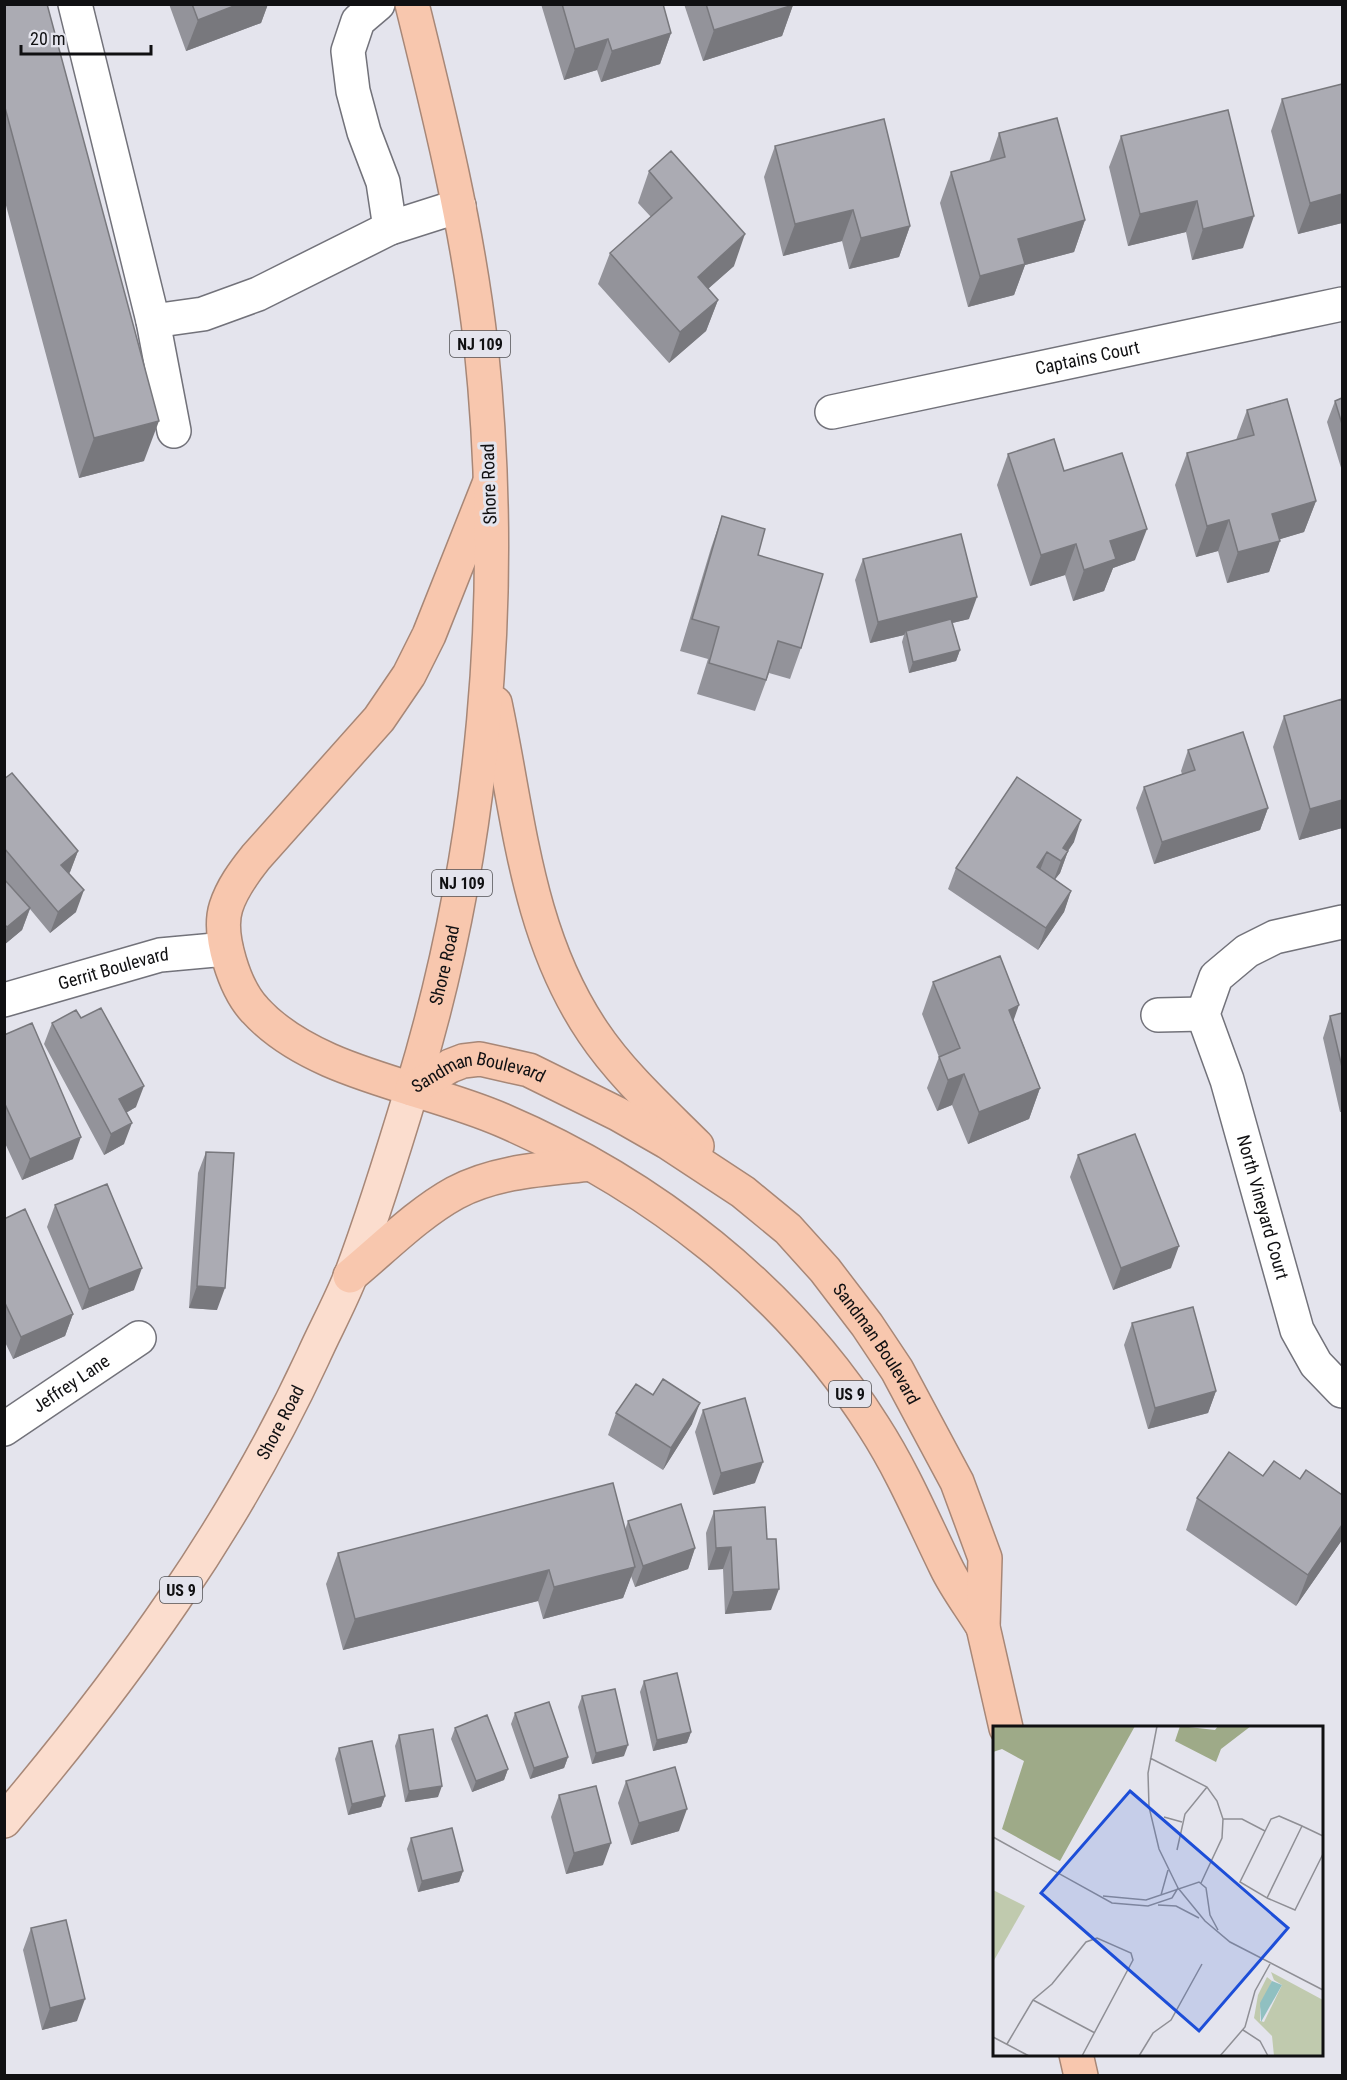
<svg xmlns="http://www.w3.org/2000/svg" width="1347" height="2080" viewBox="0 0 1347 2080" font-family="'Roboto Condensed',sans-serif">
<style>
.lines{fill:none;stroke-linecap:round;stroke-linejoin:round}
.minor-casing{stroke:#72727a;stroke-width:36}
.major-casing{stroke:#a78777;stroke-width:36}
.highway-casing{stroke:#a78777;stroke-width:36}
.minor{stroke:#fff;stroke-width:33}
.major{stroke:#fbddce;stroke-width:33}
.highway{stroke:#f8c7ae;stroke-width:33}
.wall{fill:#93939a}
.shaded-wall{fill:#78787d}
.building{fill:#ababb3;stroke:#78787d;stroke-width:1.5}
.labels{text-anchor:middle;stroke-width:6;stroke-linejoin:round;paint-order:stroke}
.shield{fill:#e4e4ed;stroke:#505054;stroke-width:1.5}
.shield-label{font-size:16px;font-weight:bold;fill:#101012}
.street-label{font-size:18px;fill:#101012;stroke:#e4e4ed}
.inset-road{fill:none;stroke:#8f8f95;stroke-width:1.5}
.view{fill:#1d4ed8;fill-opacity:0.15;stroke:#1d4ed8;stroke-width:3}
.inset-edge{fill:none;stroke:#101012;stroke-width:3}
</style>
<rect width="100%" height="100%" fill="#e4e4ed"/>
<g class="lines">
<g class="minor-casing">
<g id="minor">
<path d="M75,4L153,321L174,431"/>
<path d="M378,4L358,21L348,51L353,91L364,132L383,182L390,228"/>
<path d="M153,321L203,314L258,294L390,228L459,206"/>
<path id="s1" d="M832,412L1342,304"/>
<path id="s2" d="M1342,922L1275,937L1247,951L1216,977L1203,1014L1227,1080L1297,1330L1316,1364L1342,1391"/>
<path id="s3" d="M4,1000L160,955L226,949"/>
<path d="M1158,1015L1203,1014"/>
<path id="s4" d="M4,1429L139,1338"/>
</g>
</g>
<g class="major-casing">
<g id="major">
<path id="s5" d="M4,1821C125,1678 234,1528 313,1357C325,1330 340,1303 351,1275C374,1214 393,1152 412,1089"/>
</g>
</g>
<g class="highway-casing">
<g id="highway">
<path d="M489,484L429,635L409,675L379,719L256,857C244,872 232,888 226,907C217,935 235,989 255,1010C313,1074 425,1086 502,1120C651,1184 787,1289 874,1427C903,1472 923,1520 946,1567C956,1588 971,1607 983,1627"/>
<path d="M495,703C519,816 526,933 593,1032C621,1074 661,1110 697,1146"/>
<path id="s6" d="M412,1089C485,849 507,595 481,346C468,230 440,117 412,4"/>
<path id="s7" d="M412,1089L450,1066L463,1061L480,1059L529,1070L618,1114L667,1142L743,1192L788,1229L825,1270L867,1325L897,1370L957,1482L985,1558L983,1627L1006,1728"/>
<path d="M350,1276C384,1248 417,1214 455,1193C496,1171 545,1169 590,1164"/>
<path d="M1076,2054L1081,2076"/>
</g>
</g>
<use href="#minor" class="minor"/>
<use href="#major" class="major"/>
<use href="#highway" class="highway"/>
</g>
<path class="wall" d="M4,4L144,461L79,478L4,198Z
M169,4H268L261,23L186,51Z
M541,4H663L671,33L660,64L601,82L597,70L564,80Z
M684,4H793V5L782,36L703,61Z
M1282,99L1342,223L1298,234L1271,131Z
M1228,110L1243,248L1192,260L1186,232L1128,246L1109,167L1121,136Z
M999,133L1085,220L1074,252L1025,265L1014,295L968,307L940,203L951,172L989,162Z
M775,146L910,226L899,257L849,269L842,241L783,256L764,177Z
M649,171L734,266L708,289L718,300L706,331L669,363L598,284L610,253L651,217L638,203Z
M1342,398V471L1327,422L1335,401Z
M1247,410L1316,501L1304,532L1280,539L1269,572L1227,583L1218,551L1196,557L1175,485L1187,453L1236,440Z
M1008,454L1064,471L1135,560L1113,568L1104,591L1073,601L1065,575L1030,586L997,485Z
M722,516L758,555L801,648L790,679L769,673L755,711L697,694L708,659L680,651L711,548Z
M863,559L969,619L952,623L960,650L956,661L909,673L902,642L904,635L870,643L855,580Z
M1284,716L1342,828L1299,840L1273,747Z
M1188,750L1268,808L1260,830L1154,864L1136,808L1144,787L1182,774L1181,771Z
M4,779L78,851L70,872L69,874L76,912L50,933L30,909L22,930L4,945Z
M1074,842L1068,851L1060,873L1055,879L1071,891L1064,912L1038,950L948,889L956,868Z
M933,982L1014,1021L1040,1088L1029,1119L968,1144L952,1105L937,1111L927,1088L939,1057L922,1014Z
M1342,1013V1112H1340L1323,1038L1330,1016Z
M81,1018L136,1107L126,1113L124,1144L104,1155L44,1044L52,1023Z
M4,1035L73,1159L22,1180L4,1141Z
M206,1152L217,1310L189,1308L198,1173Z
M1078,1155L1171,1268L1113,1290L1070,1177Z
M55,1205L134,1290L82,1310L47,1227Z
M4,1219L73,1314L65,1336L13,1359L4,1340Z
M1132,1323L1216,1391L1208,1413L1148,1429L1124,1345Z
M703,1410L755,1483L713,1495L695,1432Z
M616,1413L692,1424L663,1470L608,1435Z
M1263,1476L1300,1479L1342,1495V1540L1296,1606L1186,1530L1197,1498Z
M714,1511L767,1539L771,1610L725,1614L723,1569L708,1570L706,1533Z
M628,1521L695,1548L688,1569L635,1587L631,1576L623,1598L543,1619L538,1601L343,1650L326,1584L338,1553L625,1530Z
M644,1681L691,1732L687,1743L653,1751L640,1692Z
M582,1696L624,1756L592,1764L578,1707Z
M515,1713L568,1757L564,1768L530,1779L511,1724Z
M455,1728L508,1769L504,1780L472,1792L451,1739Z
M399,1735L438,1797L405,1802L395,1746Z
M339,1748L385,1796L381,1807L348,1815L335,1759Z
M626,1781L679,1831L631,1845L618,1803Z
M559,1795L603,1865L566,1874L551,1817Z
M411,1838L463,1871L459,1882L418,1892L407,1849Z
M31,1928L77,2021L42,2030L23,1950Z"/>
<path class="shaded-wall" d="M239,4H268L261,23L186,51L198,20Z
M793,5L782,36L703,61L714,30Z
M671,33L660,64L601,82L612,51Z
M608,39L597,70L564,80L575,49Z
M1342,183V223L1298,234L1310,203Z
M1197,201L1186,232L1128,246L1140,214Z
M853,210L842,241L783,256L795,224Z
M1254,216L1243,248L1192,260L1203,229Z
M1085,220L1074,252L1025,265L1014,295L968,307L980,276L1018,239Z
M910,226L899,257L849,269L861,238Z
M745,234L734,266L686,308L698,277Z
M718,300L706,331L669,363L680,332Z
M159,421L144,461L79,478L94,438Z
M1316,501L1304,532L1261,545L1272,514Z
M1229,520L1218,551L1196,557L1207,526Z
M1147,529L1135,560L1113,568L1104,591L1073,601L1084,570L1110,541Z
M1280,541L1269,572L1227,583L1238,552Z
M1076,544L1065,575L1030,586L1041,555Z
M977,597L969,619L907,634L906,631L904,635L870,643L878,622Z
M960,650L956,661L909,673L913,662Z
M1342,800V828L1299,840L1310,809Z
M1268,808L1260,830L1154,864L1162,842Z
M1081,820L1074,842L1067,852L1068,851L1060,873L1053,882L1061,861L1063,848Z
M78,851L70,872L54,886L61,865Z
M1047,852L1039,873L1037,867Z
M84,890L76,912L50,933L58,912Z
M1071,891L1064,912L1038,950L1046,928Z
M30,908L22,930L4,945V935L7,927Z
M1019,1005L1008,1036L1009,1010Z
M964,1074L952,1105L937,1111L948,1080Z
M144,1086L136,1107L111,1121L119,1099Z
M1040,1088L1029,1119L968,1144L979,1112Z
M132,1123L124,1144L104,1155L111,1134Z
M81,1137L73,1159L22,1180L30,1159Z
M1179,1246L1171,1268L1113,1290L1121,1268Z
M142,1268L134,1290L82,1310L89,1289Z
M197,1286L225,1288L217,1310L189,1308Z
M73,1314L65,1336L13,1359L21,1337Z
M1216,1391L1208,1413L1148,1429L1155,1408Z
M700,1403L692,1424L663,1470L671,1448Z
M763,1462L755,1483L713,1495L721,1473Z
M1342,1525V1540L1296,1606L1308,1575Z
M731,1547L723,1569L708,1570L716,1548Z
M695,1548L688,1569L635,1587L643,1566Z
M635,1567L623,1598L543,1619L554,1587Z
M549,1570L538,1601L343,1650L355,1619Z
M779,1589L771,1610L725,1614L733,1592Z
M691,1732L687,1743L653,1751L657,1740Z
M628,1745L624,1756L592,1764L596,1753Z
M568,1757L564,1768L530,1779L534,1768Z
M508,1769L504,1780L472,1792L476,1781Z
M442,1786L438,1797L405,1802L409,1791Z
M385,1796L381,1807L348,1815L352,1804Z
M687,1809L679,1831L631,1845L639,1823Z
M611,1843L603,1865L566,1874L574,1853Z
M463,1871L459,1882L418,1892L422,1881Z
M85,1999L77,2021L42,2030L50,2008Z"/>
<path class="building" d="M4,4H47L159,421L94,438L4,104Z
M192,4H239L198,20Z
M562,4H663L671,33L612,51L608,39L575,49Z
M706,4H793V5L714,30Z
M1342,84V194L1310,203L1282,99Z
M1228,110L1254,216L1203,229L1197,201L1140,214L1121,136Z
M1057,118L1085,220L1018,239L1025,264L980,276L951,172L1005,157L999,133Z
M884,119L910,226L861,238L853,210L795,224L775,146Z
M671,151L745,234L698,277L718,300L680,332L610,253L672,198L649,171Z
M1342,398V424L1335,401Z
M1287,399L1316,501L1272,514L1280,541L1238,552L1229,520L1207,526L1187,453L1254,435L1247,410Z
M1054,439L1064,471L1122,453L1147,529L1110,541L1116,559L1084,570L1076,544L1041,555L1008,454Z
M722,516L765,529L758,555L823,574L801,648L778,641L766,680L709,663L719,627L692,619Z
M961,534L977,597L878,622L863,559Z
M951,619L960,650L913,662L906,631Z
M1342,699V800L1310,809L1284,716Z
M1243,732L1268,808L1162,842L1144,787L1195,770L1188,750Z
M12,773L78,851L61,865L84,890L58,912L4,848V779Z
M1017,777L1081,820L1063,848L1068,851L1061,861L1047,852L1037,867L1071,891L1046,928L956,868Z
M4,879L30,908L7,927L4,924Z
M1000,956L1019,1005L1009,1010L1040,1088L979,1112L964,1074L948,1080L939,1057L960,1048L933,982Z
M101,1008L144,1086L119,1099L132,1123L111,1134L52,1023L76,1010L81,1018Z
M1342,1013V1067L1330,1016Z
M32,1023L81,1137L30,1159L4,1102V1035Z
M1135,1134L1179,1246L1121,1268L1078,1155Z
M206,1152L234,1153L225,1288L197,1286Z
M107,1184L142,1268L89,1289L55,1205Z
M25,1209L73,1314L21,1337L4,1301V1219Z
M1193,1307L1216,1391L1155,1408L1132,1323Z
M663,1379L700,1403L671,1448L616,1413L636,1384L653,1395Z
M745,1398L763,1462L721,1473L703,1410Z
M1229,1452L1263,1476L1274,1461L1300,1479L1306,1470L1342,1495V1525L1308,1575L1197,1498Z
M613,1483L635,1567L554,1587L549,1570L355,1619L338,1553Z
M681,1504L695,1548L643,1566L628,1521Z
M765,1507L767,1539H776L779,1589L733,1592L731,1547L716,1548L714,1511Z
M677,1673L691,1732L657,1740L644,1681Z
M615,1689L628,1745L596,1753L582,1696Z
M549,1702L568,1757L534,1768L515,1713Z
M487,1715L508,1769L476,1781L455,1728Z
M433,1729L442,1786L409,1791L399,1735Z
M372,1741L385,1796L352,1804L339,1748Z
M675,1767L687,1809L639,1823L626,1781Z
M596,1786L611,1843L574,1853L559,1795Z
M452,1828L463,1871L422,1881L411,1838Z
M66,1920L85,1999L50,2008L31,1928Z"/>
<g class="labels">
<g class="shield">
<rect x="450" y="331" width="60" height="26" rx="4.5"/>
<rect x="432" y="870" width="60" height="26" rx="4.5"/>
<rect x="829" y="1381" width="42" height="26" rx="4.5"/>
<rect x="160" y="1577" width="42" height="26" rx="4.5"/>
</g>
<g class="shield-label">
<text x="480" y="350">NJ 109</text>
<text x="462" y="889">NJ 109</text>
<text x="850" y="1400">US 9</text>
<text x="181" y="1596">US 9</text>
</g>
<g class="street-label">
<text dy="6" stroke="none"><textPath href="#s1" startOffset="261">Captains Court</textPath></text>
<text transform="translate(489 484) rotate(-92)" y="6">Shore Road</text>
<text dy="6" stroke="none"><textPath href="#s6" startOffset="128">Shore Road</textPath></text>
<text dy="6" stroke="none"><textPath href="#s3" startOffset="114">Gerrit Boulevard</textPath></text>
<text dy="6" stroke="none"><textPath href="#s7" startOffset="72">Sandman Boulevard</textPath></text>
<text dy="6" stroke="none"><textPath href="#s2" startOffset="382">North Vineyard Court</textPath></text>
<text dy="6" stroke="none"><textPath href="#s7" startOffset="576">Sandman Boulevard</textPath></text>
<text dy="6" stroke="none"><textPath href="#s4" startOffset="81">Jeffrey Lane</textPath></text>
<text dy="6" stroke="none"><textPath href="#s5" startOffset="486">Shore Road</textPath></text>
</g>
</g>
<g transform="translate(993 1726)">
<rect width="330" height="330" fill="#e4e4ed"/>
<path d="M0,0H142L67,135L9,103L31,35L9,23L0,26ZM187,0L222,4L225,0H258L228,23L223,36L182,15Z" fill="#9eaa88"/>
<path d="M278,246L330,274V330H281L279,310L261,292L265,269L274,251L279,255L267,283V295L271,296L289,259L281,254Z" fill="#c0caae"/>
<path d="M0,164L32,180L0,236Z" fill="#c0caae"/>
<path d="M279,255L289,259L268,296L267,277Z" fill="#90c0c1"/>
<path class="inset-road" d="M164,0L155,47L156,81L166,123L185,162M157,32L214,61L224,75L230,93L229,112L208,157M286,90L309,100L274,172L247,156L278,93ZM171,91L189,96M230,93H249L272,105M309,100L330,110M0,111L119,177L155,180L179,172L185,162M184,124L192,88L214,61M185,162L212,195L237,216L330,264M168,169L175,144M110,170L153,174L206,156L213,162L217,189L225,204M274,172L302,184L330,128M165,179L183,180L206,192M40,274L102,307M250,304L267,315L275,330M0,311L36,330M14,318L40,274L59,258L93,216L104,212L138,227L140,234L89,330M146,330L160,307L178,294L209,238M227,330L252,301L262,265L277,238"/>
<path class="view" d="M137,65L295,202L206,305L48,167Z"/>
<rect width="330" height="330" class="inset-edge"/>
</g>
<rect width="1347" height="2080" fill="none" stroke="#101012" stroke-width="12"/>
<path d="M21 45v9h130v-9" fill="none" stroke="#101012" stroke-width="3"/>
<text x="30" y="45" font-size="18" fill="#101012" stroke="#e4e4ed" stroke-width="4.5" paint-order="stroke">20 m</text>
</svg>
